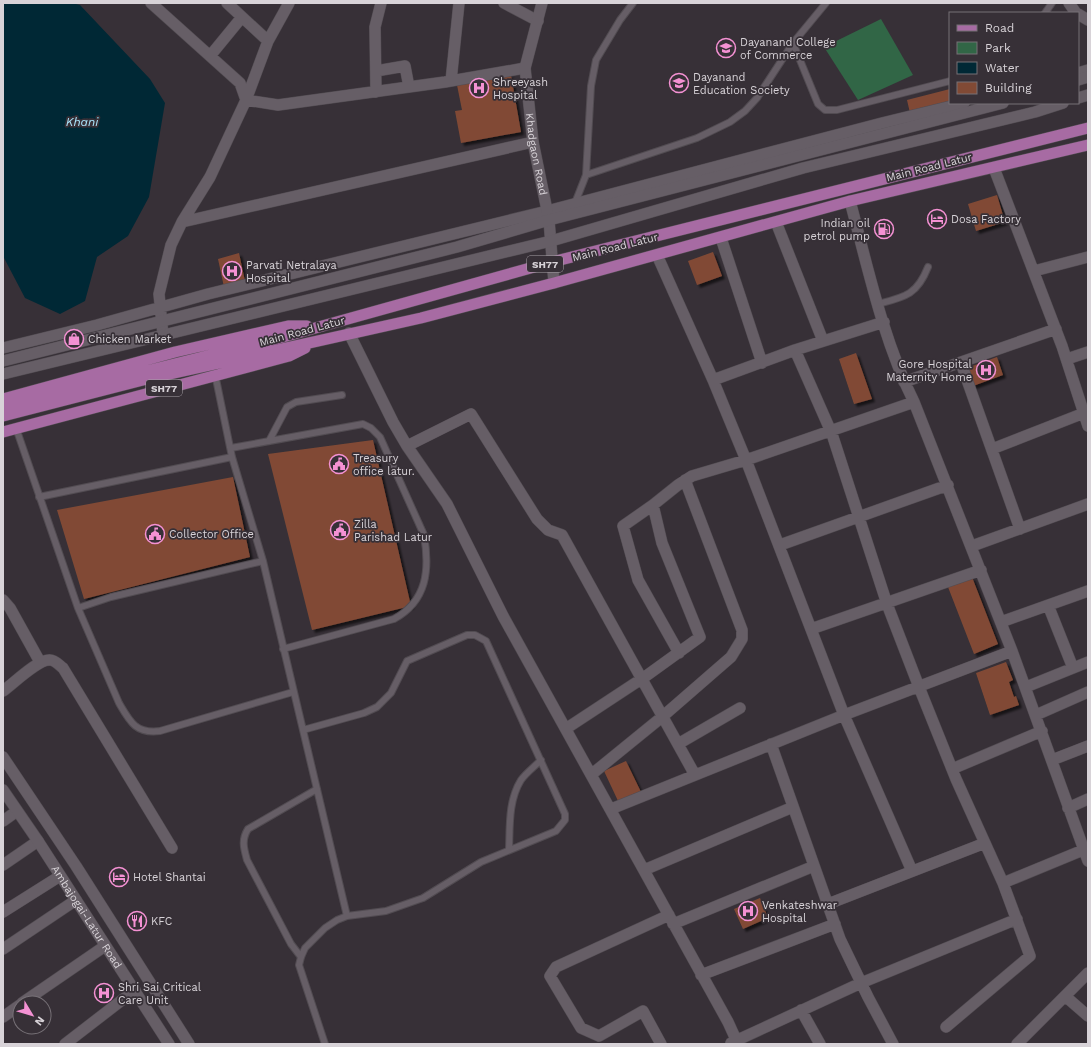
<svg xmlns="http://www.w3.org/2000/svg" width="1091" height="1047" viewBox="0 0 1091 1047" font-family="'Work Sans',sans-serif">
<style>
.green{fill:#316646}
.water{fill:#002835}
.building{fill:#814a35;filter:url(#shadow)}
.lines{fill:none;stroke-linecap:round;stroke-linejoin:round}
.service-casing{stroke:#524c52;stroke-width:8}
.minor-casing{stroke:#524c52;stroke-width:12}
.tertiary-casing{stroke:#524c52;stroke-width:12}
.secondary-casing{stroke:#524c52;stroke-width:12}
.primary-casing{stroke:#524c52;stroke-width:12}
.service{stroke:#665e66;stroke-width:6}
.minor{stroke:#665e66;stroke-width:11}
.tertiary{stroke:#665e66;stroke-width:11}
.secondary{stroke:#665e66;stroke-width:11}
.primary{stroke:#a76ba3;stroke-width:11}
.labels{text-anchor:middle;stroke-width:3.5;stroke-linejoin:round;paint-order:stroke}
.shield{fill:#373037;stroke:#a8a2a8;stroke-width:1}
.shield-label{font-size:10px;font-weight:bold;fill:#d8d3d8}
.poi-label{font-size:11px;fill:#d8d3d8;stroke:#373037;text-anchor:start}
.street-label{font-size:11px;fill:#d8d3d8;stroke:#373037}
.water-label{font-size:12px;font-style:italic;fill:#abe6fd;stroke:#373037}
</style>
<defs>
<filter id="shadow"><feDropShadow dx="3" dy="3" stdDeviation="1" flood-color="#0009"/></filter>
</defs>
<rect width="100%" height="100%" fill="#373037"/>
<path class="green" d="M881,19L913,75L858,100L824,47Z"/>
<path class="water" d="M3,3H72L80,5L150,79L165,103L149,197L128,236L97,257L85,301L60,314L25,298L3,256Z"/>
<path class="building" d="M511,75L521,132L461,143L455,111L462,110L457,85Z
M950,89V102L910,113L907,100Z
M997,195L1005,222L976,231L968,204Z
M713,252L722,276L697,285L688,261Z
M239,253L245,281L224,287L218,259Z
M856,353L872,399L854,404L839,359Z
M997,357L1003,375L973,386L967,368Z
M373,440L411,606L312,630L268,454Z
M233,477L250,557L84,599L57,510Z
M972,577L998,644L974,654L948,587Z
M1006,662L1013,680L1009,682L1014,697L1016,696L1019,705L990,715L976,673Z
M626,761L641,792L619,803L604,771Z
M760,898L768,918L743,929L734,909Z"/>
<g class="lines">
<g class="service-casing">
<path id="service" d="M1045,13L1052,3
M793,43L818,104L825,110H837L950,81
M586,175L697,138L730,122L745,111L757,98L793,43L826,3
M575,203L586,175L591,86L596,60L620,20L633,3
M878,304C905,297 917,295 928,267
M215,374L232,457L263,561L347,916
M16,428L78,608L119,703C130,722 136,734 160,731L293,692
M269,441L287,407L296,402L342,395
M231,448L363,424L371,428L380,437L424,535C430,570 427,601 394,619L283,649
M39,497L232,457
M78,608L111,597L263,561
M303,730L364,713L377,707L391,693L407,661L467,635H475L486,641L565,814V820L556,831L481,862L423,898L386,911L347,916L337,920L325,928L305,948L301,957L299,965L325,1044
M509,850C510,827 508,801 521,780C526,773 534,767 541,760
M301,957L291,944L247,860C244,849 241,840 248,829L317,789"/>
</g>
<g class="minor-casing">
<path id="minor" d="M151,3L240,83L246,100L278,105L445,82L525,68
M227,3L268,41
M504,3L538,21
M1069,3L1076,13
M1078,14L1088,20
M210,56L242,17
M376,71L405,66L409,87
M1078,73L1088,70
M451,81L459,3
M376,92L375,27L381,3
M994,168L1062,346L1088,426
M850,201C868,268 883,340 914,402L1012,651L1088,861
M182,222L533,142
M776,222L823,341
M721,238L762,363
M657,255L713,380L746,460L844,715L912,871
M1034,271L1088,257
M349,333L393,422L407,446L447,504L503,616L728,1022L738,1044
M163,335L159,294L171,245L182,222L210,177L246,100L268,41L289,3
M3,348L97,325L208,294L547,211L882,123L964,103
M795,350L832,434L887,604L919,687L956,779L1003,883L1030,956L946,1027
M1067,359L1088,352
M961,363L1020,529
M713,380L795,350L884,322
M904,382L1056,329
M407,446L471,414L537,519L548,530L562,535L695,775
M992,449L1084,413
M653,505L623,526L638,580L679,653
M780,545L948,485
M972,546L1088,504
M3,600L10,608L40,662
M1048,605L1073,668
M1001,622L1088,591
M811,629L981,570
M1026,687L1088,662
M3,691C13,684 38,659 50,660C55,660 59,665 63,668L172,848
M1036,715L1088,692
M567,728L646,676L700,637L662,543L653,505L678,485L692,476L746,460L914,402
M678,744L740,708
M771,744L840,939L868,997L893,1044
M1052,760L1088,746
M952,769L1042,731
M592,774L662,717L731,657L742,639V630L685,480
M1068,808L1088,799
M611,809L844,715L1012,651
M3,821L17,811
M3,865L38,841
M644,870L793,807
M1003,883L1088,848
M828,904L985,843
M3,912L60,876
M673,924L814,866
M3,949L76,900
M701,975L835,924
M1065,996L1088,1016
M22,1003L105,946
M801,1010L820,1044
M3,1017L20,1005
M731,1043L861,983L1017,919
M65,1044L135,990
M661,1044L643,1011L599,1036L581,1028L550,976L556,967L669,915
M1017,1044L1088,973"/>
</g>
<g class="tertiary-casing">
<g id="tertiary">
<path id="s1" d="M542,3L525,68L533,142L549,220L554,283"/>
<path d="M1078,80L1088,77"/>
<path d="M1078,98L1088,95"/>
<path d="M3,361L457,247L549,220L1003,103"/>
<path d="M3,374L551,241L803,168L1035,112L1063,103"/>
</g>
</g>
<g class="secondary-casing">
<g id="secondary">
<path d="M3,757L76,866L189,1044"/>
<path id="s2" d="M3,790L38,841L169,1044"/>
</g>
</g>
<g class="primary-casing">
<path id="primary" d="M3,399L175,352L288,326H307
M3,407L283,337L552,262L1088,128
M3,416L143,380L421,318L554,283L850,201L1088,145
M3,432L289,356L305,348"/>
</g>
<use href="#service" class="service"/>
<use href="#minor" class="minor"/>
<use href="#tertiary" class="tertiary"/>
<use href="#secondary" class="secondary"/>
<use href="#primary" class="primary"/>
</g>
<defs>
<g id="university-ring" transform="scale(1)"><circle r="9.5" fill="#373037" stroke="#f491d3" stroke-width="1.5"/><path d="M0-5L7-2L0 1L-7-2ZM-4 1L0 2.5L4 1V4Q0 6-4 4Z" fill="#f491d3"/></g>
<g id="hospital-ring" transform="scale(1)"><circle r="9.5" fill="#373037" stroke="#f491d3" stroke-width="1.5"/><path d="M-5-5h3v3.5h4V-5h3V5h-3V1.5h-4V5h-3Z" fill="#f491d3"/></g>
<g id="hotel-ring" transform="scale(1)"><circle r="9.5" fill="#373037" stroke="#f491d3" stroke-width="1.5"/><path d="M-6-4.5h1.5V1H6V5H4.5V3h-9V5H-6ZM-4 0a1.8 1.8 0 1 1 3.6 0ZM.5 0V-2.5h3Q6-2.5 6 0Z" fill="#f491d3"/></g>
<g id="fuel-ring" transform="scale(1)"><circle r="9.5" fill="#373037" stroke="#f491d3" stroke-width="1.5"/><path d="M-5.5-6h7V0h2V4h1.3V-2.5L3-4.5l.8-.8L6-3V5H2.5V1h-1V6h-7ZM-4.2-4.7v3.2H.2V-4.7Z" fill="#f491d3"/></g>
<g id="shop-ring" transform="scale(1)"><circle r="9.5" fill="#373037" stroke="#f491d3" stroke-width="1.5"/><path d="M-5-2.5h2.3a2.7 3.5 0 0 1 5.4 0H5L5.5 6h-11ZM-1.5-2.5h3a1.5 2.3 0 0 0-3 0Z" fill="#f491d3"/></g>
<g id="civic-ring" transform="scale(1)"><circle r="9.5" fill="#373037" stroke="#f491d3" stroke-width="1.5"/><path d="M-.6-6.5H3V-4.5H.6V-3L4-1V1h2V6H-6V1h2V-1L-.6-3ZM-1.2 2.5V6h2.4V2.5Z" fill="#f491d3"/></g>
<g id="restaurant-ring" transform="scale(1)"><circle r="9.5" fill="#373037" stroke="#f491d3" stroke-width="1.5"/><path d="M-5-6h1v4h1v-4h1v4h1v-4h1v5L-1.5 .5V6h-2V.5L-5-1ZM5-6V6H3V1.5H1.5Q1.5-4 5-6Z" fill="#f491d3"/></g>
</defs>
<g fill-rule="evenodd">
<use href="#university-ring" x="726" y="48"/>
<use href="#university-ring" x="679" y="83"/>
<use href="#hospital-ring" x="479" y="88"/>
<use href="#hotel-ring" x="937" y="219"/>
<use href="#fuel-ring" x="884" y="229"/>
<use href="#hospital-ring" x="232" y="271"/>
<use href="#shop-ring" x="74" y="339"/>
<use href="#hospital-ring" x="986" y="370"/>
<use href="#civic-ring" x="339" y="464"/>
<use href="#civic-ring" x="340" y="530"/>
<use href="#civic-ring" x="155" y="534"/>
<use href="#hotel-ring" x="119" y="877"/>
<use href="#hospital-ring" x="748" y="911"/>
<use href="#restaurant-ring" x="137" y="921"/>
<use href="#hospital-ring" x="104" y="993"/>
</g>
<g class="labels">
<g class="shield">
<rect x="527" y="256" width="36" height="16" rx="3"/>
<rect x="146" y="380" width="36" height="16" rx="3"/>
</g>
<g class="shield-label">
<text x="545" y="268">SH77</text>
<text x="164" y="392">SH77</text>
</g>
<g class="poi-label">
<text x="740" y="46">Dayanand College<tspan x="740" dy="13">of Commerce</tspan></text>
<text x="693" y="81">Dayanand<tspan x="693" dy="13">Education Society</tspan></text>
<text x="493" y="86">Shreeyash<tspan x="493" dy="13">Hospital</tspan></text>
<text x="951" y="223">Dosa Factory</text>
<text x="870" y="227" text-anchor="end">Indian oil<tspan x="870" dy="13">petrol pump</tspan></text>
<text x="246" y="269">Parvati Netralaya<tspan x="246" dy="13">Hospital</tspan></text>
<text x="88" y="343">Chicken Market</text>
<text x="972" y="368" text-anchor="end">Gore Hospital<tspan x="972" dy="13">Maternity Home</tspan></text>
<text x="353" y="462">Treasury<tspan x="353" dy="13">office latur.</tspan></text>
<text x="354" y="528">Zilla<tspan x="354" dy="13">Parishad Latur</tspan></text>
<text x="169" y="538">Collector Office</text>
<text x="133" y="881">Hotel Shantai</text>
<text x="762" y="909">Venkateshwar<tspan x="762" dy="13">Hospital</tspan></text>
<text x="151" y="925">KFC</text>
<text x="118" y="991">Shri Sai Critical<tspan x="118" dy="13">Care Unit</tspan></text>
</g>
<g class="street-label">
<text dy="4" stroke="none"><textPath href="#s1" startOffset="154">Khadgaon Road</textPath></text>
<text transform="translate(929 167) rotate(-14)" y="4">Main Road Latur</text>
<text transform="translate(615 247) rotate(-14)" y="4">Main Road Latur</text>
<text transform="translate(302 331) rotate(-15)" y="4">Main Road Latur</text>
<text dy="4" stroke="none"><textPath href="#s2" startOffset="152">Ambajogai-Latur Road</textPath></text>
</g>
<g class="water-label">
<text x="82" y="126">Khani</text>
</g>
</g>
<rect width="1091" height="1047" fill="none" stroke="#d8d3d8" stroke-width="8"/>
<rect x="949" y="12" width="130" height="92" fill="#373037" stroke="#777177"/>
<rect x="957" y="25" width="20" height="6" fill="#a76ba3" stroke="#777177"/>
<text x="985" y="32" font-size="12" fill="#d8d3d8">Road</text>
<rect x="957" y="42" width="20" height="12" fill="#316646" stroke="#777177"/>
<text x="985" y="52" font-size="12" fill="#d8d3d8">Park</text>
<rect x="957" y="62" width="20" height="12" fill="#002835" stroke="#777177"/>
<text x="985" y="72" font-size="12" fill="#d8d3d8">Water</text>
<rect x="957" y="82" width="20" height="12" fill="#814a35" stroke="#777177"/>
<text x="985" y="92" font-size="12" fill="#d8d3d8">Building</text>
<g transform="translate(32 1015) rotate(128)"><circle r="19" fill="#373037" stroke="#777177"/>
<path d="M0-3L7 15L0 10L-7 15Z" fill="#f491d3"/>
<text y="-6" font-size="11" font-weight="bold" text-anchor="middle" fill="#d8d3d8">N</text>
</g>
</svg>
